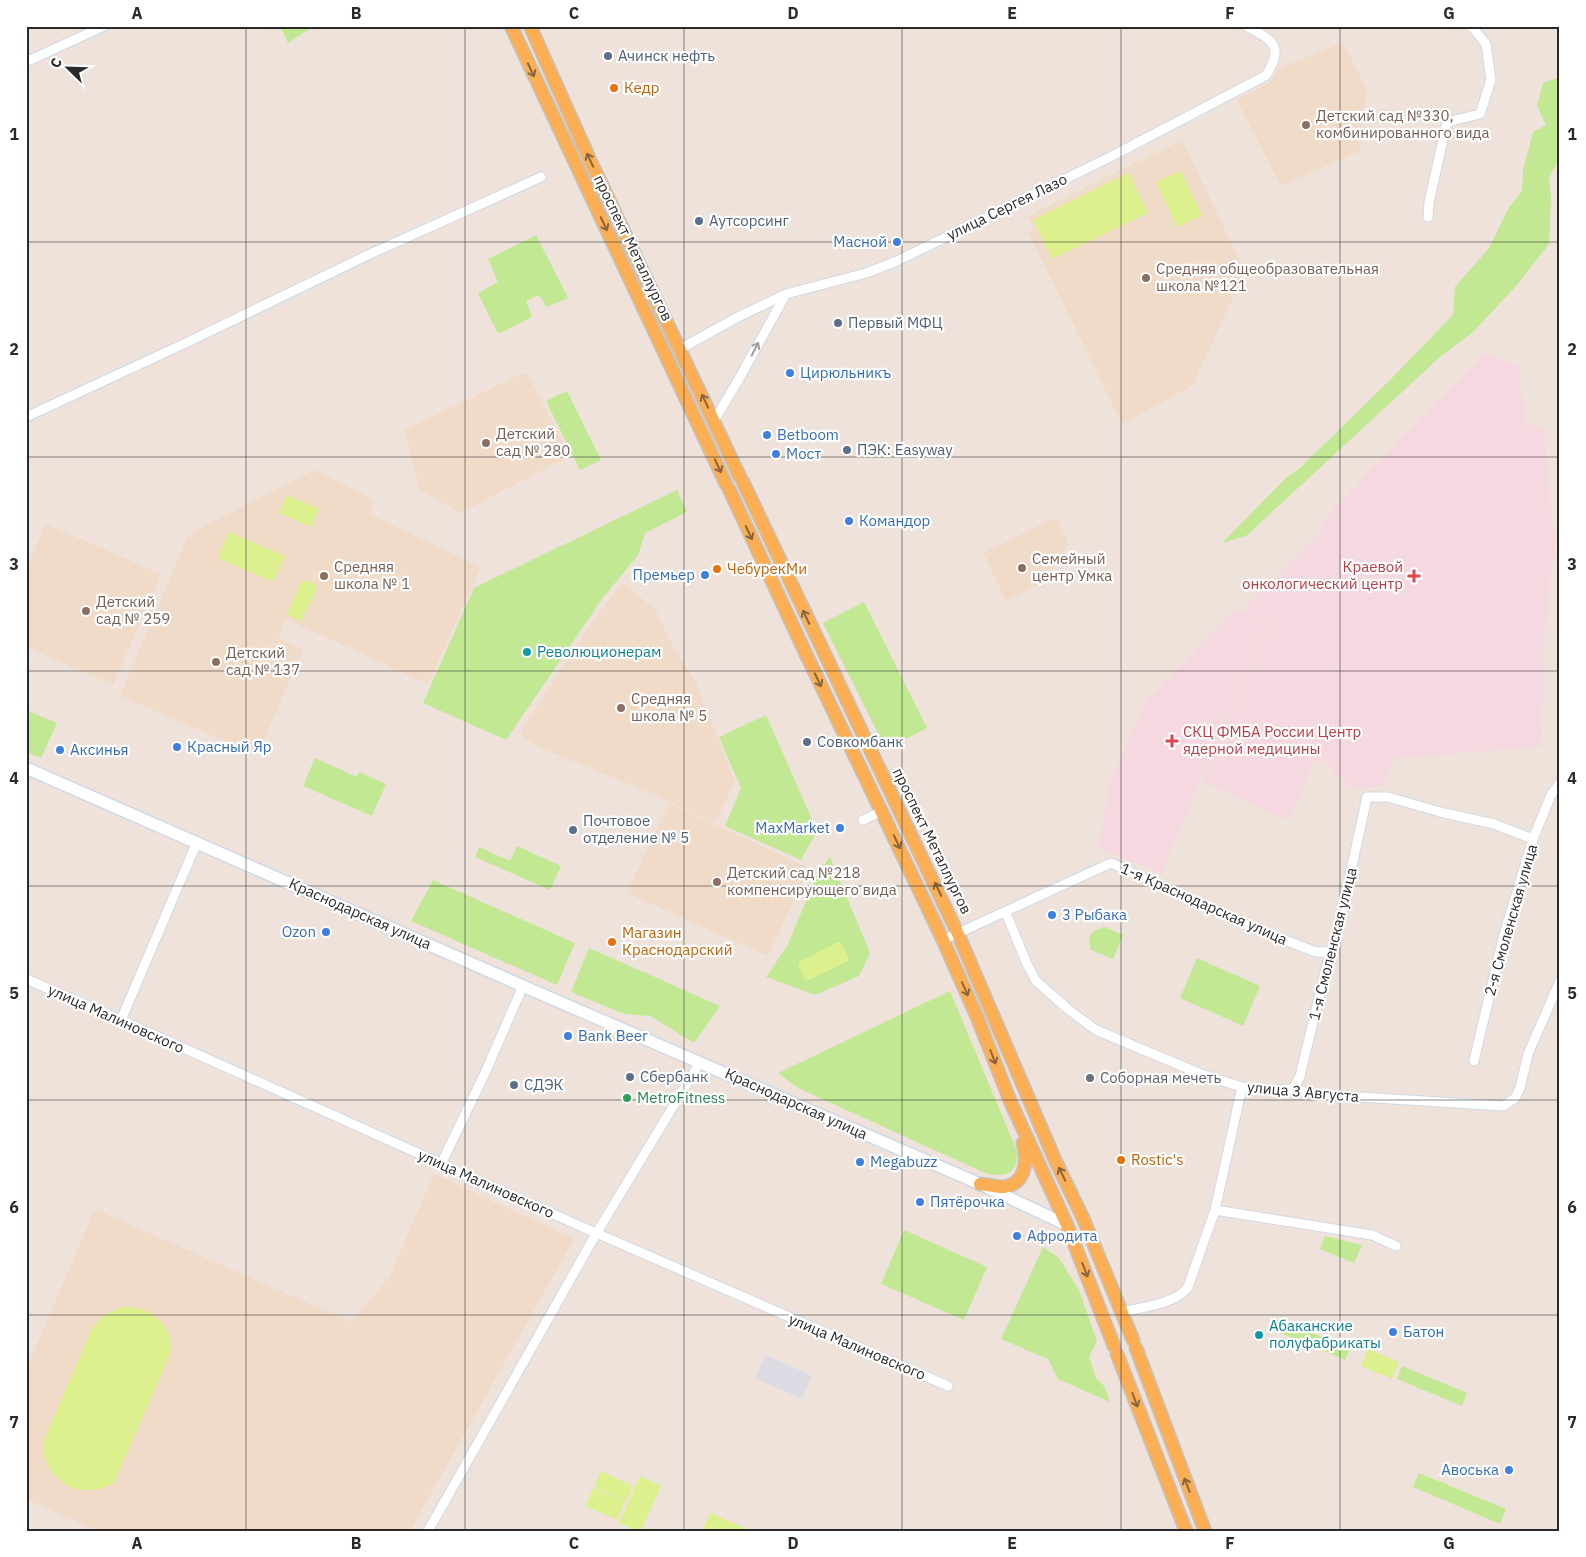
<svg xmlns="http://www.w3.org/2000/svg" width="1586" height="1557" viewBox="0 0 1586 1557" font-family="'IBM Plex Sans',sans-serif">
<style>
.industrial{fill:#dddce5}
.education{fill:#f0dbc9}
.medical{fill:#f5d8e0}
.green{fill:#c3e894}
.pitch{fill:#ddf08e}
.lines{fill:none;stroke-linecap:round;stroke-linejoin:round}
.street-casing{stroke:#d0d9e4;stroke-width:11}
.secondary-casing{stroke:#d0d9e4;stroke-width:14}
.primary-casing{stroke:#c3c3c3;stroke-width:15}
.street{stroke:#fff;stroke-width:9}
.secondary{stroke:#fff;stroke-width:11}
.primary{stroke:#fbae53;stroke-width:12}
.oneway{stroke:#88653c}
.oneway2{stroke:#9f9f9f}
.grid{fill:none;stroke:#2a2a2a;stroke-width:1;stroke-opacity:0.55}
.service-dot{fill:#5c6f8a;stroke:#fff;stroke-width:2}
.food-dot{fill:#e8710a;stroke:#fff;stroke-width:2}
.education-dot{fill:#8d6e63;stroke:#fff;stroke-width:2}
.shop-dot{fill:#3f7fe0;stroke:#fff;stroke-width:2}
.health-dot{fill:#e0444e;stroke:#fff;stroke-width:2}
.culture-dot{fill:#0f9aa8;stroke:#fff;stroke-width:2}
.worship-dot{fill:#6b7280;stroke:#fff;stroke-width:2}
.leisure-dot{fill:#2e9e5b;stroke:#fff;stroke-width:2}
.labels{text-anchor:middle;stroke-width:4.5;stroke-linejoin:round;paint-order:stroke}
.service-label{font-size:15px;fill:#4e5e75;stroke:#fff;text-anchor:start}
.food-label{font-size:15px;fill:#c56008;stroke:#fff;text-anchor:start}
.education-label{font-size:15px;fill:#785e54;stroke:#fff;text-anchor:start}
.street-label{font-size:15px;fill:#2a2a2a;stroke:#fff}
.shop-label{font-size:15px;fill:#366cbe;stroke:#fff;text-anchor:start}
.health-label{font-size:15px;fill:#be3a42;stroke:#fff;text-anchor:end}
.culture-label{font-size:15px;fill:#0d838f;stroke:#fff;text-anchor:start}
.worship-label{font-size:15px;fill:#5b616d;stroke:#fff;text-anchor:start}
.leisure-label{font-size:15px;fill:#27864d;stroke:#fff;text-anchor:start}
.neatline{fill:none;stroke:#2a2a2a;stroke-width:2}
.grid-label{font-size:16px;text-anchor:middle;font-weight:bold;fill:#2a2a2a}
</style>
<rect width="100%" height="100%" fill="#eee2db"/>
<path class="industrial" d="M766,1355L812,1376L802,1399L755,1378Z"/>
<path class="education" d="M1343,42L1366,88L1360,151L1281,186L1236,99L1269,83L1278,69Z
M1182,140L1245,271L1193,385L1122,424L1028,232L1034,228L1028,216Z
M528,374L570,456L460,513L420,490L405,430L519,375Z
M314,470L370,498L373,504L369,514L481,567L428,684L286,619L278,638L303,649L258,755L120,696L187,538L193,532Z
M1057,517L1069,545L1042,583L1006,601L983,553Z
M46,524L161,574L113,685L26,647V569Z
M622,582L655,609L673,646L696,682L735,782L715,823L658,796L536,746L519,734L588,628Z
M669,803L809,868L768,956L627,893Z
M434,1174L574,1239L410,1531H98L26,1499V1370L95,1209L351,1322L389,1278Z"/>
<path class="medical" d="M1485,354L1519,366L1525,421L1535,429L1544,428L1554,548L1543,644L1542,747L1394,758L1382,786L1351,788L1321,759L1314,761L1289,820L1202,782L1269,623L1245,613L1248,605L1317,537L1334,508Z
M1235,610L1267,623L1161,873L1099,848L1110,781L1146,702Z"/>
<path class="green" d="M280,26H314L288,43Z
M1560,77V158L1549,177L1551,198L1549,244L1516,286L1473,332L1440,357L1246,536L1222,543L1287,477L1300,468L1391,379L1453,315L1455,287L1489,248L1508,209L1522,191L1523,170L1533,132L1546,125L1537,106L1543,83Z
M536,235L568,298L547,307L539,295L526,301L532,317L498,334L478,293L498,282L488,259Z
M567,391L601,460L580,470L546,401Z
M677,490L687,512L645,533L638,555L602,599L506,740L423,703L474,588Z
M864,602L927,728L886,749L823,623Z
M26,710L57,723L41,758L26,752Z
M766,715L817,831L801,860L725,826L741,788L719,737Z
M315,758L357,777L359,772L386,784L372,816L303,786Z
M517,846L561,866L550,890L475,857L479,847L510,861Z
M830,857L870,953L859,976L815,995L766,977L787,946L818,873Z
M433,880L575,943L557,985L411,921Z
M1105,927L1123,935L1113,959L1091,950C1086,936 1092,930 1105,927Z
M589,948L720,1006L694,1043L650,1016L624,1014L571,992Z
M1197,958L1260,986L1243,1026L1180,998Z
M950,991L1017,1151C1019,1174 1004,1178 985,1173L798,1088L778,1073Z
M904,1230L987,1267L964,1320L881,1284Z
M1325,1236L1362,1245L1354,1263L1320,1249Z
M1043,1247L1059,1258L1079,1290L1097,1341L1089,1357L1096,1378L1104,1386L1110,1402L1058,1379L1048,1359L1001,1339Z
M1283,1320L1350,1349L1345,1360L1278,1332Z
M1402,1366L1467,1393L1462,1406L1397,1379Z
M1419,1473L1506,1509L1500,1524L1413,1487Z"/>
<path class="pitch" d="M1181,171L1202,216L1177,227L1156,182Z
M1129,173L1148,213L1052,259L1033,220Z
M287,495L319,509L311,527L279,513Z
M229,532L285,556L273,582L218,558Z
M304,580L316,585L317,589L301,621L288,615V612L301,582Z
M838,942L841,943L849,958L848,961L809,980L805,979L798,966L799,962Z
M122,1307C149,1306 175,1323 170,1354L114,1483C80,1502 44,1482 43,1443L92,1329L103,1316Z
M1368,1349L1399,1362L1392,1379L1361,1366Z
M601,1471L633,1486L626,1501L594,1486Z
M640,1476L661,1486L641,1531H637L619,1523Z
M594,1487L625,1501L617,1520L585,1506Z
M710,1513L752,1531H702Z"/>
<g class="lines">
<g class="street-casing">
<path id="street" d="M26,62L104,26
M1428,217L1429,202L1447,122L1480,114L1491,80L1486,44L1473,28L1470,26
M680,349L738,317L786,294L866,273L897,261L1112,156L1265,76C1269,72 1271,67 1273,62C1282,41 1261,35 1246,26
M26,417L190,341L370,254L541,177
M714,421L740,377L786,294
M863,820L882,811
M1006,913L1027,964L1036,981L1069,1010L1096,1030L1201,1074L1242,1087L1269,1090L1293,1089L1313,1094L1503,1106L1515,1098L1520,1088L1528,1054L1560,981
M943,940L1111,863L1256,929L1316,952H1330
M26,979L121,1020L580,1226L948,1386
M121,1020L197,842
M1474,1061L1503,938L1533,839L1551,795L1560,783
M1293,1089L1300,1076L1330,952L1335,944L1367,797H1388L1444,813L1494,824L1533,839
M441,1164L485,1073L523,986
M1215,1210L1372,1235L1396,1246
M1123,1312C1142,1307 1176,1304 1188,1287L1215,1210L1242,1087
M428,1531L596,1234L700,1062"/>
</g>
<g class="secondary-casing">
<path id="secondary" d="M26,768L555,1000L980,1184L1067,1225"/>
</g>
<g class="primary-casing">
<path id="primary" d="M511,26L726,484
M530,26L590,160L740,477
M743,482L958,934L1055,1160L1083,1218L1133,1340
M729,489L805,652L943,940L977,1017L1011,1103L1067,1225L1114,1346
M980,1184C988,1185 997,1187 1004,1187C1026,1184 1028,1160 1023,1143
M1136,1348L1205,1531
M1117,1354L1186,1531"/>
</g>
<use href="#street" class="street"/>
<use href="#secondary" class="secondary"/>
<use href="#primary" class="primary"/>
</g>
<defs><path id="oneway-shaft" d="M-6 0H5M1.5-3L5.5 0L1.5 3" fill="none" stroke-width="1.6" stroke-linecap="round" stroke-linejoin="round" transform="scale(1.25)"/></defs>
<g class="oneway">
<use href="#oneway-shaft" transform="translate(531 70) rotate(65)"/>
<use href="#oneway-shaft" transform="translate(590 160) rotate(-115)"/>
<use href="#oneway-shaft" transform="translate(604 224) rotate(64)"/>
<use href="#oneway-shaft" transform="translate(705 401) rotate(-115)"/>
<use href="#oneway-shaft" transform="translate(718 466) rotate(65)"/>
<use href="#oneway-shaft" transform="translate(749 533) rotate(65)"/>
<use href="#oneway-shaft" transform="translate(806 617) rotate(-116)"/>
<use href="#oneway-shaft" transform="translate(818 680) rotate(64)"/>
<use href="#oneway-shaft" transform="translate(897 842) rotate(65)"/>
<use href="#oneway-shaft" transform="translate(938 889) rotate(-115)"/>
<use href="#oneway-shaft" transform="translate(965 989) rotate(66)"/>
<use href="#oneway-shaft" transform="translate(993 1057) rotate(69)"/>
<use href="#oneway-shaft" transform="translate(1062 1174) rotate(-116)"/>
<use href="#oneway-shaft" transform="translate(1085 1270) rotate(69)"/>
<use href="#oneway-shaft" transform="translate(1135 1400) rotate(69)"/>
<use href="#oneway-shaft" transform="translate(1187 1485) rotate(-111)"/>
</g>
<use class="oneway2" href="#oneway-shaft" transform="translate(755 349) rotate(-63)"/>
<path class="grid" d="M246,26V1531M465,26V1531M684,26V1531M902,26V1531M1121,26V1531M1340,26V1531M26,242H1560M26,457H1560M26,671H1560M26,886H1560M26,1100H1560M26,1315H1560"/>
<g class="service-dot">
<circle cx="608" cy="56" r="5"/>
<circle cx="699" cy="221" r="5"/>
<circle cx="838" cy="323" r="5"/>
<circle cx="847" cy="450" r="5"/>
<circle cx="807" cy="742" r="5"/>
<circle cx="573" cy="830" r="5"/>
<circle cx="630" cy="1077" r="5"/>
<circle cx="514" cy="1085" r="5"/>
</g>
<g class="food-dot">
<circle cx="614" cy="88" r="5"/>
<circle cx="717" cy="569" r="5"/>
<circle cx="612" cy="942" r="5"/>
<circle cx="1121" cy="1160" r="5"/>
</g>
<g class="education-dot">
<circle cx="1306" cy="125" r="5"/>
<circle cx="1146" cy="278" r="5"/>
<circle cx="486" cy="443" r="5"/>
<circle cx="1022" cy="568" r="5"/>
<circle cx="324" cy="576" r="5"/>
<circle cx="86" cy="611" r="5"/>
<circle cx="216" cy="662" r="5"/>
<circle cx="621" cy="708" r="5"/>
<circle cx="717" cy="882" r="5"/>
</g>
<g class="shop-dot">
<circle cx="897" cy="242" r="5"/>
<circle cx="790" cy="373" r="5"/>
<circle cx="767" cy="435" r="5"/>
<circle cx="776" cy="454" r="5"/>
<circle cx="849" cy="521" r="5"/>
<circle cx="705" cy="575" r="5"/>
<circle cx="177" cy="747" r="5"/>
<circle cx="60" cy="750" r="5"/>
<circle cx="840" cy="828" r="5"/>
<circle cx="1052" cy="915" r="5"/>
<circle cx="326" cy="932" r="5"/>
<circle cx="568" cy="1036" r="5"/>
<circle cx="860" cy="1162" r="5"/>
<circle cx="920" cy="1202" r="5"/>
<circle cx="1017" cy="1236" r="5"/>
<circle cx="1393" cy="1332" r="5"/>
<circle cx="1509" cy="1470" r="5"/>
</g>
<g class="health-dot">
<path d="M1411.5 568.5h5v5h5v5h-5v5h-5v-5h-5v-5h5z"/>
<path d="M1169.5 733.5h5v5h5v5h-5v5h-5v-5h-5v-5h5z"/>
</g>
<g class="culture-dot">
<circle cx="527" cy="652" r="5"/>
<circle cx="1259" cy="1335" r="5"/>
</g>
<circle class="worship-dot" cx="1090" cy="1078" r="5"/>
<circle class="leisure-dot" cx="627" cy="1098" r="5"/>
<g class="labels">
<g class="service-label">
<text x="618" y="61">Ачинск нефть</text>
<text x="709" y="226">Аутсорсинг</text>
<text x="848" y="328">Первый МФЦ</text>
<text x="857" y="455">ПЭК: Easyway</text>
<text x="817" y="747">Совкомбанк</text>
<text x="583" y="826">Почтовое<tspan x="583" dy="17">отделение № 5</tspan></text>
<text x="640" y="1082">Сбербанк</text>
<text x="524" y="1090">СДЭК</text>
</g>
<g class="food-label">
<text x="624" y="93">Кедр</text>
<text x="727" y="574">ЧебурекМи</text>
<text x="622" y="938">Магазин<tspan x="622" dy="17">Краснодарский</tspan></text>
<text x="1131" y="1165">Rostic's</text>
</g>
<g class="education-label">
<text x="1316" y="121">Детский сад №330,<tspan x="1316" dy="17">комбинированного вида</tspan></text>
<text x="1156" y="274">Средняя общеобразовательная<tspan x="1156" dy="17">школа №121</tspan></text>
<text x="496" y="439">Детский<tspan x="496" dy="17">сад № 280</tspan></text>
<text x="1032" y="564">Семейный<tspan x="1032" dy="17">центр Умка</tspan></text>
<text x="334" y="572">Средняя<tspan x="334" dy="17">школа № 1</tspan></text>
<text x="96" y="607">Детский<tspan x="96" dy="17">сад № 259</tspan></text>
<text x="226" y="658">Детский<tspan x="226" dy="17">сад № 137</tspan></text>
<text x="631" y="704">Средняя<tspan x="631" dy="17">школа № 5</tspan></text>
<text x="727" y="878">Детский сад №218<tspan x="727" dy="17">компенсирующего вида</tspan></text>
</g>
<g class="street-label">
<text transform="translate(1007 207) rotate(-26)" y="5">улица Сергея Лазо</text>
<text transform="translate(633 248) rotate(64)" y="5">проспект Металлургов</text>
<text transform="translate(932 841) rotate(64)" y="5">проспект Металлургов</text>
<text transform="translate(1204 904) rotate(24)" y="5">1-я Краснодарская улица</text>
<text transform="translate(360 914) rotate(24)" y="5">Краснодарская улица</text>
<text transform="translate(1511 920) rotate(-74)" y="5">2-я Смоленская улица</text>
<text transform="translate(1333 944) rotate(-76)" y="5">1-я Смоленская улица</text>
<text transform="translate(116 1019) rotate(24)" y="5">улица Малиновского</text>
<text transform="translate(1303 1092) rotate(5)" y="5">улица 3 Августа</text>
<text transform="translate(796 1104) rotate(24)" y="5">Краснодарская улица</text>
<text transform="translate(486 1184) rotate(24)" y="5">улица Малиновского</text>
<text transform="translate(857 1347) rotate(23)" y="5">улица Малиновского</text>
</g>
<g class="shop-label">
<text x="887" y="247" text-anchor="end">Масной</text>
<text x="800" y="378">Цирюльникъ</text>
<text x="777" y="440">Betboom</text>
<text x="786" y="459">Мост</text>
<text x="859" y="526">Командор</text>
<text x="695" y="580" text-anchor="end">Премьер</text>
<text x="187" y="752">Красный Яр</text>
<text x="70" y="755">Аксинья</text>
<text x="830" y="833" text-anchor="end">MaxMarket</text>
<text x="1062" y="920">3 Рыбака</text>
<text x="316" y="937" text-anchor="end">Ozon</text>
<text x="578" y="1041">Bank Beer</text>
<text x="870" y="1167">Megabuzz</text>
<text x="930" y="1207">Пятёрочка</text>
<text x="1027" y="1241">Афродита</text>
<text x="1403" y="1337">Батон</text>
<text x="1499" y="1475" text-anchor="end">Авоська</text>
</g>
<g class="health-label">
<text x="1403" y="572">Краевой<tspan x="1403" dy="17">онкологический центр</tspan></text>
<text x="1183" y="737" text-anchor="start">СКЦ ФМБА России Центр<tspan x="1183" dy="17">ядерной медицины</tspan></text>
</g>
<g class="culture-label">
<text x="537" y="657">Революционерам</text>
<text x="1269" y="1331">Абаканские<tspan x="1269" dy="17">полуфабрикаты</tspan></text>
</g>
<g class="worship-label">
<text x="1100" y="1083">Соборная мечеть</text>
</g>
<g class="leisure-label">
<text x="637" y="1103">MetroFitness</text>
</g>
</g>
<rect width="1586" height="1557" fill="none" stroke="#ffffff" stroke-width="55"/>
<g transform="translate(68 68) rotate(293)" stroke="#ffffff" stroke-width="4" paint-order="stroke">
<path d="M0-4L9 19L0 12L-9 19Z" fill="#2a2a2a"/>
<text y="-8" font-size="14" font-weight="bold" text-anchor="middle" fill="#2a2a2a">С</text>
</g>
<rect x="28" y="28" width="1530" height="1502" class="neatline"/>
<g class="grid-label">
<text x="137" y="19">A</text>
<text x="356" y="19">B</text>
<text x="574" y="19">C</text>
<text x="793" y="19">D</text>
<text x="1012" y="19">E</text>
<text x="1230" y="19">F</text>
<text x="1449" y="19">G</text>
<text x="14" y="140">1</text>
<text x="1572" y="140">1</text>
<text x="14" y="355">2</text>
<text x="1572" y="355">2</text>
<text x="14" y="570">3</text>
<text x="1572" y="570">3</text>
<text x="14" y="784">4</text>
<text x="1572" y="784">4</text>
<text x="14" y="999">5</text>
<text x="1572" y="999">5</text>
<text x="14" y="1213">6</text>
<text x="1572" y="1213">6</text>
<text x="14" y="1428">7</text>
<text x="1572" y="1428">7</text>
<text x="137" y="1549">A</text>
<text x="356" y="1549">B</text>
<text x="574" y="1549">C</text>
<text x="793" y="1549">D</text>
<text x="1012" y="1549">E</text>
<text x="1230" y="1549">F</text>
<text x="1449" y="1549">G</text>
</g>
</svg>
